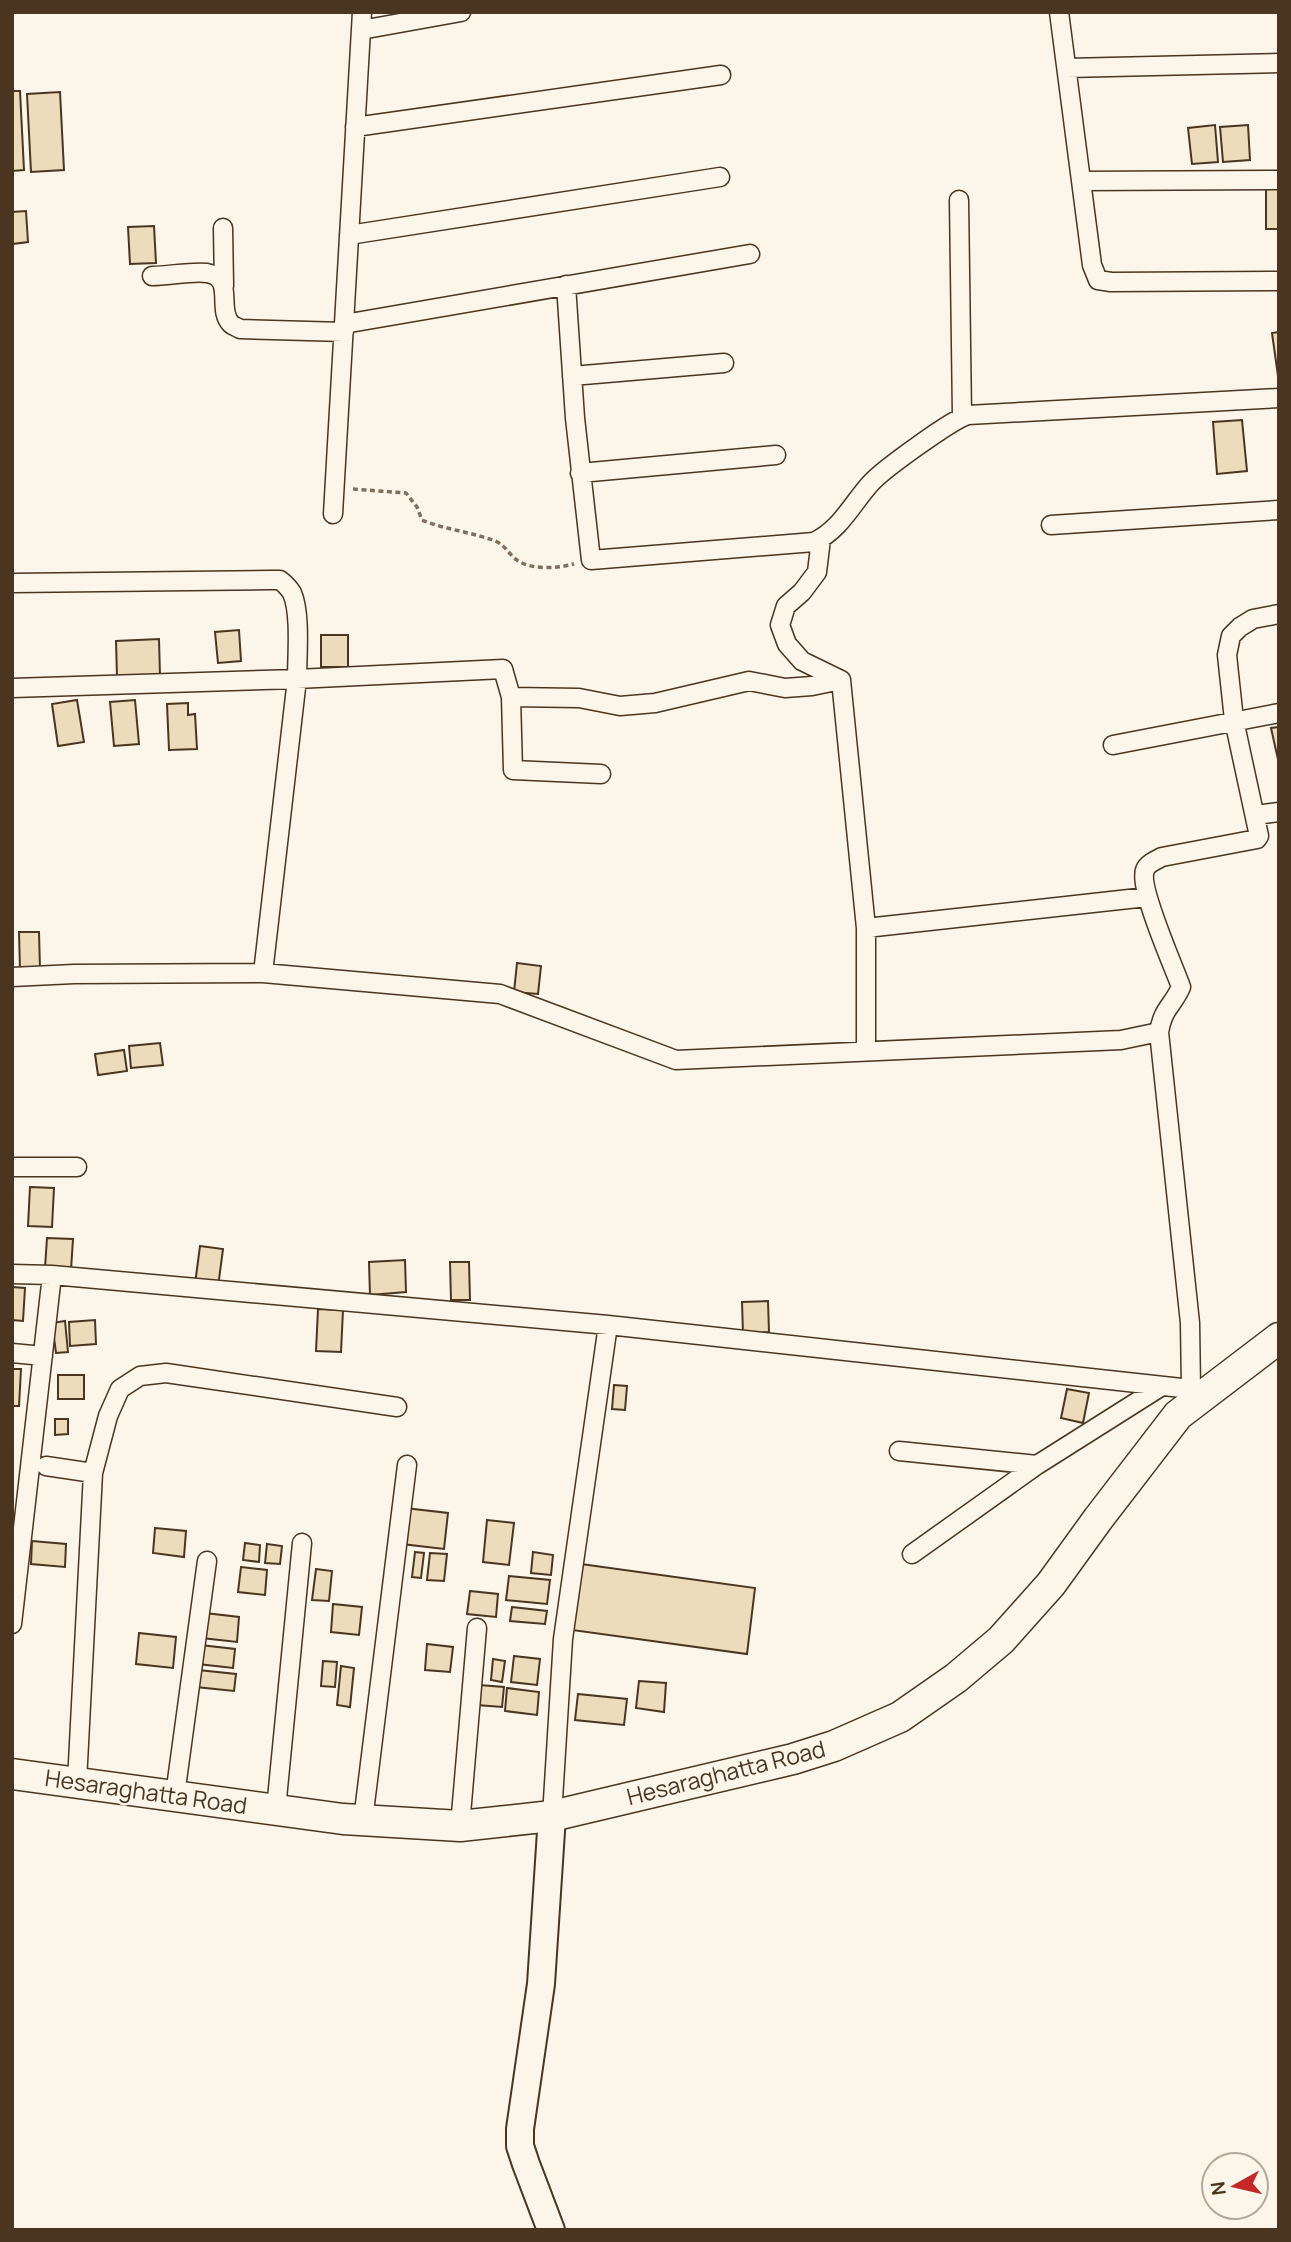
<svg xmlns="http://www.w3.org/2000/svg" width="1291" height="2242" viewBox="0 0 1291 2242" font-family="Manrope,sans-serif">
<style>
.building{fill:#ecdcbc;stroke:#4a3520;stroke-width:2}
.lines{fill:none;stroke-linecap:round;stroke-linejoin:round}
.street-casing{stroke:#4a3520;stroke-width:21}
.secondary-casing{stroke:#4a3520;stroke-width:30}
.primary-casing{stroke:#4a3520;stroke-width:33}
.path{stroke:#7f6f5c;stroke-width:3.5;stroke-dasharray:5 3.5;stroke-linecap:butt}
.street{stroke:#fbf6e9;stroke-width:18}
.secondary{stroke:#fbf6e9;stroke-width:26}
.primary{stroke:#fbf6e9;stroke-width:30}
.labels{text-anchor:middle;stroke-width:5;stroke-linejoin:round;paint-order:stroke}
.street-label{font-size:23px;fill:#4a3520;stroke:#fbf6e9}
</style>
<rect width="100%" height="100%" fill="#fbf6e9"/>
<path class="building" d="M12,91H20L24,170L12,171Z
M60,92L64,170L31,172L27,94Z
M1215,125L1218,162L1192,164L1188,128Z
M1248,125L1250,160L1223,162L1220,127Z
M1266,187H1279V229H1266Z
M26,211L28,242L12,244V212Z
M154,226L156,263L130,264L128,227Z
M1279,332V383L1272,333Z
M1242,420L1247,471L1217,474L1213,422Z
M239,630L241,661L218,663L215,632Z
M321,635H348V667H321Z
M159,639L160,676L117,677L116,641Z
M77,700L84,742L58,746L52,704Z
M135,700L139,744L114,746L110,702Z
M188,703V715L195,714L197,749L169,750L167,704Z
M1279,727V764L1271,728Z
M19,932H39L40,969L20,970Z
M517,963L541,966L538,994L514,992Z
M160,1043L163,1065L131,1068L129,1046Z
M124,1050L127,1071L98,1075L95,1054Z
M30,1187L54,1188L52,1227L28,1226Z
M47,1238L73,1239L71,1270L45,1268Z
M200,1246L223,1249L218,1287L195,1284Z
M405,1260L406,1292L370,1295L369,1262Z
M450,1262H469L470,1300H451Z
M12,1287L25,1288L23,1321L12,1320Z
M768,1301L769,1332L743,1334L742,1302Z
M318,1309L343,1310L341,1352L316,1351Z
M95,1320L96,1344L70,1346L69,1322Z
M65,1321L68,1352L56,1353L52,1323Z
M12,1369H21L19,1406H12Z
M58,1375H84V1399H58Z
M614,1385L627,1386L625,1410L612,1409Z
M1067,1389L1089,1393L1083,1423L1061,1418Z
M55,1419H68V1434L55,1435Z
M405,1508L448,1513L444,1549L402,1544Z
M487,1520L514,1523L509,1565L483,1562Z
M155,1528L186,1531L184,1557L153,1553Z
M32,1541L66,1544L65,1567L31,1564Z
M245,1543L260,1545L259,1562L243,1560Z
M267,1544L282,1546L280,1564L265,1563Z
M415,1552L424,1553L421,1578L412,1577Z
M533,1552L553,1555L551,1575L531,1573Z
M430,1553L447,1554L444,1581L427,1580Z
M581,1564L755,1588L747,1654L572,1630Z
M241,1567L267,1570L265,1595L238,1592Z
M316,1569L332,1571L329,1601L312,1600Z
M509,1576L550,1580L547,1604L506,1600Z
M470,1591L498,1594L496,1617L467,1614Z
M333,1604L362,1607L359,1635L331,1632Z
M512,1607L547,1611L545,1624L510,1621Z
M205,1613L239,1617L237,1642L202,1638Z
M139,1633L176,1637L173,1668L136,1664Z
M427,1644L453,1647L450,1672L425,1670Z
M200,1645L235,1649L233,1668L198,1664Z
M514,1656L540,1659L537,1685L511,1682Z
M493,1659L505,1661L502,1682L491,1680Z
M323,1661L337,1662L335,1687L321,1686Z
M341,1666L354,1668L350,1707L337,1705Z
M198,1670L236,1674L234,1691L196,1687Z
M639,1681L666,1683L664,1712L636,1708Z
M479,1685L504,1687L502,1707L477,1705Z
M507,1688L539,1692L537,1715L505,1711Z
M578,1694L627,1699L624,1725L575,1720Z"/>
<g class="lines">
<g class="street-casing">
<path id="street" d="M1059,12L1092,265L1098,280L1111,282L1279,281
M361,30L461,12
M1067,68L1279,63
M355,127L721,75
M1082,181L1279,180
M959,200L962,416
M223,228L224,286
M349,235L720,177
M152,276C168,276 192,271 207,273C236,278 216,309 231,324C233,326 237,327 240,329L344,332
M566,285L575,418L591,560L814,542C840,530 852,504 870,484C882,470 953,419 968,415L1279,398
M344,324L750,254
M572,376L724,363
M580,473L776,455
M333,514L362,12
M1051,525L1279,510
M821,539L817,572L802,592L786,606L780,625L787,644L802,661L841,680L866,928
M12,583L270,580H280C285,584 289,588 292,593C301,613 297,657 297,679L263,973
M12,688L297,679L503,669L511,697L513,770L601,774
M511,697L579,698L620,706L655,703L749,681L785,688L812,686L841,680
M1113,745L1279,713
M1255,815L1279,812
M12,977L74,974L263,973L500,994L676,1060L1121,1040L1159,1032
M866,1051V928L1147,897
M12,1167H77
M12,1274L52,1275L608,1325L1209,1391
M12,1353L43,1356
M1191,1389L1190,1323L1159,1032C1163,1008 1172,1007 1181,987C1174,967 1138,887 1145,870C1147,864 1156,860 1162,857L1257,839L1259,836L1234,720L1227,655L1231,636L1240,627L1253,619L1279,614
M899,1451L1037,1465
M46,1466L93,1473
M912,1554L1037,1465L1162,1386
M12,1624L52,1275
M77,1782L93,1473L108,1416L120,1389L140,1376L166,1373L397,1407
M175,1795L207,1561
M276,1809L302,1543
M552,1816L563,1639L608,1325
M363,1820L407,1465
M460,1826L477,1628"/>
</g>
<g class="secondary-casing">
<path id="secondary" d="M551,2230L526,2164L520,2146V2129L541,1984L552,1816"/>
</g>
<g class="primary-casing">
<path id="primary" d="M12,1774L343,1819L460,1826L552,1816L793,1759L834,1746L900,1717L956,1678L1001,1640L1051,1584L1098,1519L1178,1415L1279,1338"/>
</g>
<path class="path" d="M353,489L406,493L417,507L422,520C446,530 472,532 495,541C506,545 510,557 520,562C534,570 559,568 574,564"/>
<use href="#street" class="street"/>
<use href="#secondary" class="secondary"/>
<use href="#primary" class="primary"/>
</g>
<g class="labels">
<g class="street-label">
<text transform="translate(726 1773) rotate(-14)" y="8">Hesaraghatta Road</text>
<text transform="translate(146 1792) rotate(8)" y="8">Hesaraghatta Road</text>
</g>
</g>
<rect width="1291" height="2242" fill="none" stroke="#4a3520" stroke-width="28"/>
<g transform="translate(1235 2186) rotate(262)"><circle r="33" fill="#fbf6e9" stroke="#b4a999" stroke-width="2"/>
<path d="M0-5L12 26L0 18L-12 26Z" fill="#c62828"/>
<text y="-10" font-size="19" font-weight="bold" text-anchor="middle" fill="#4a3520">N</text>
</g>
</svg>
